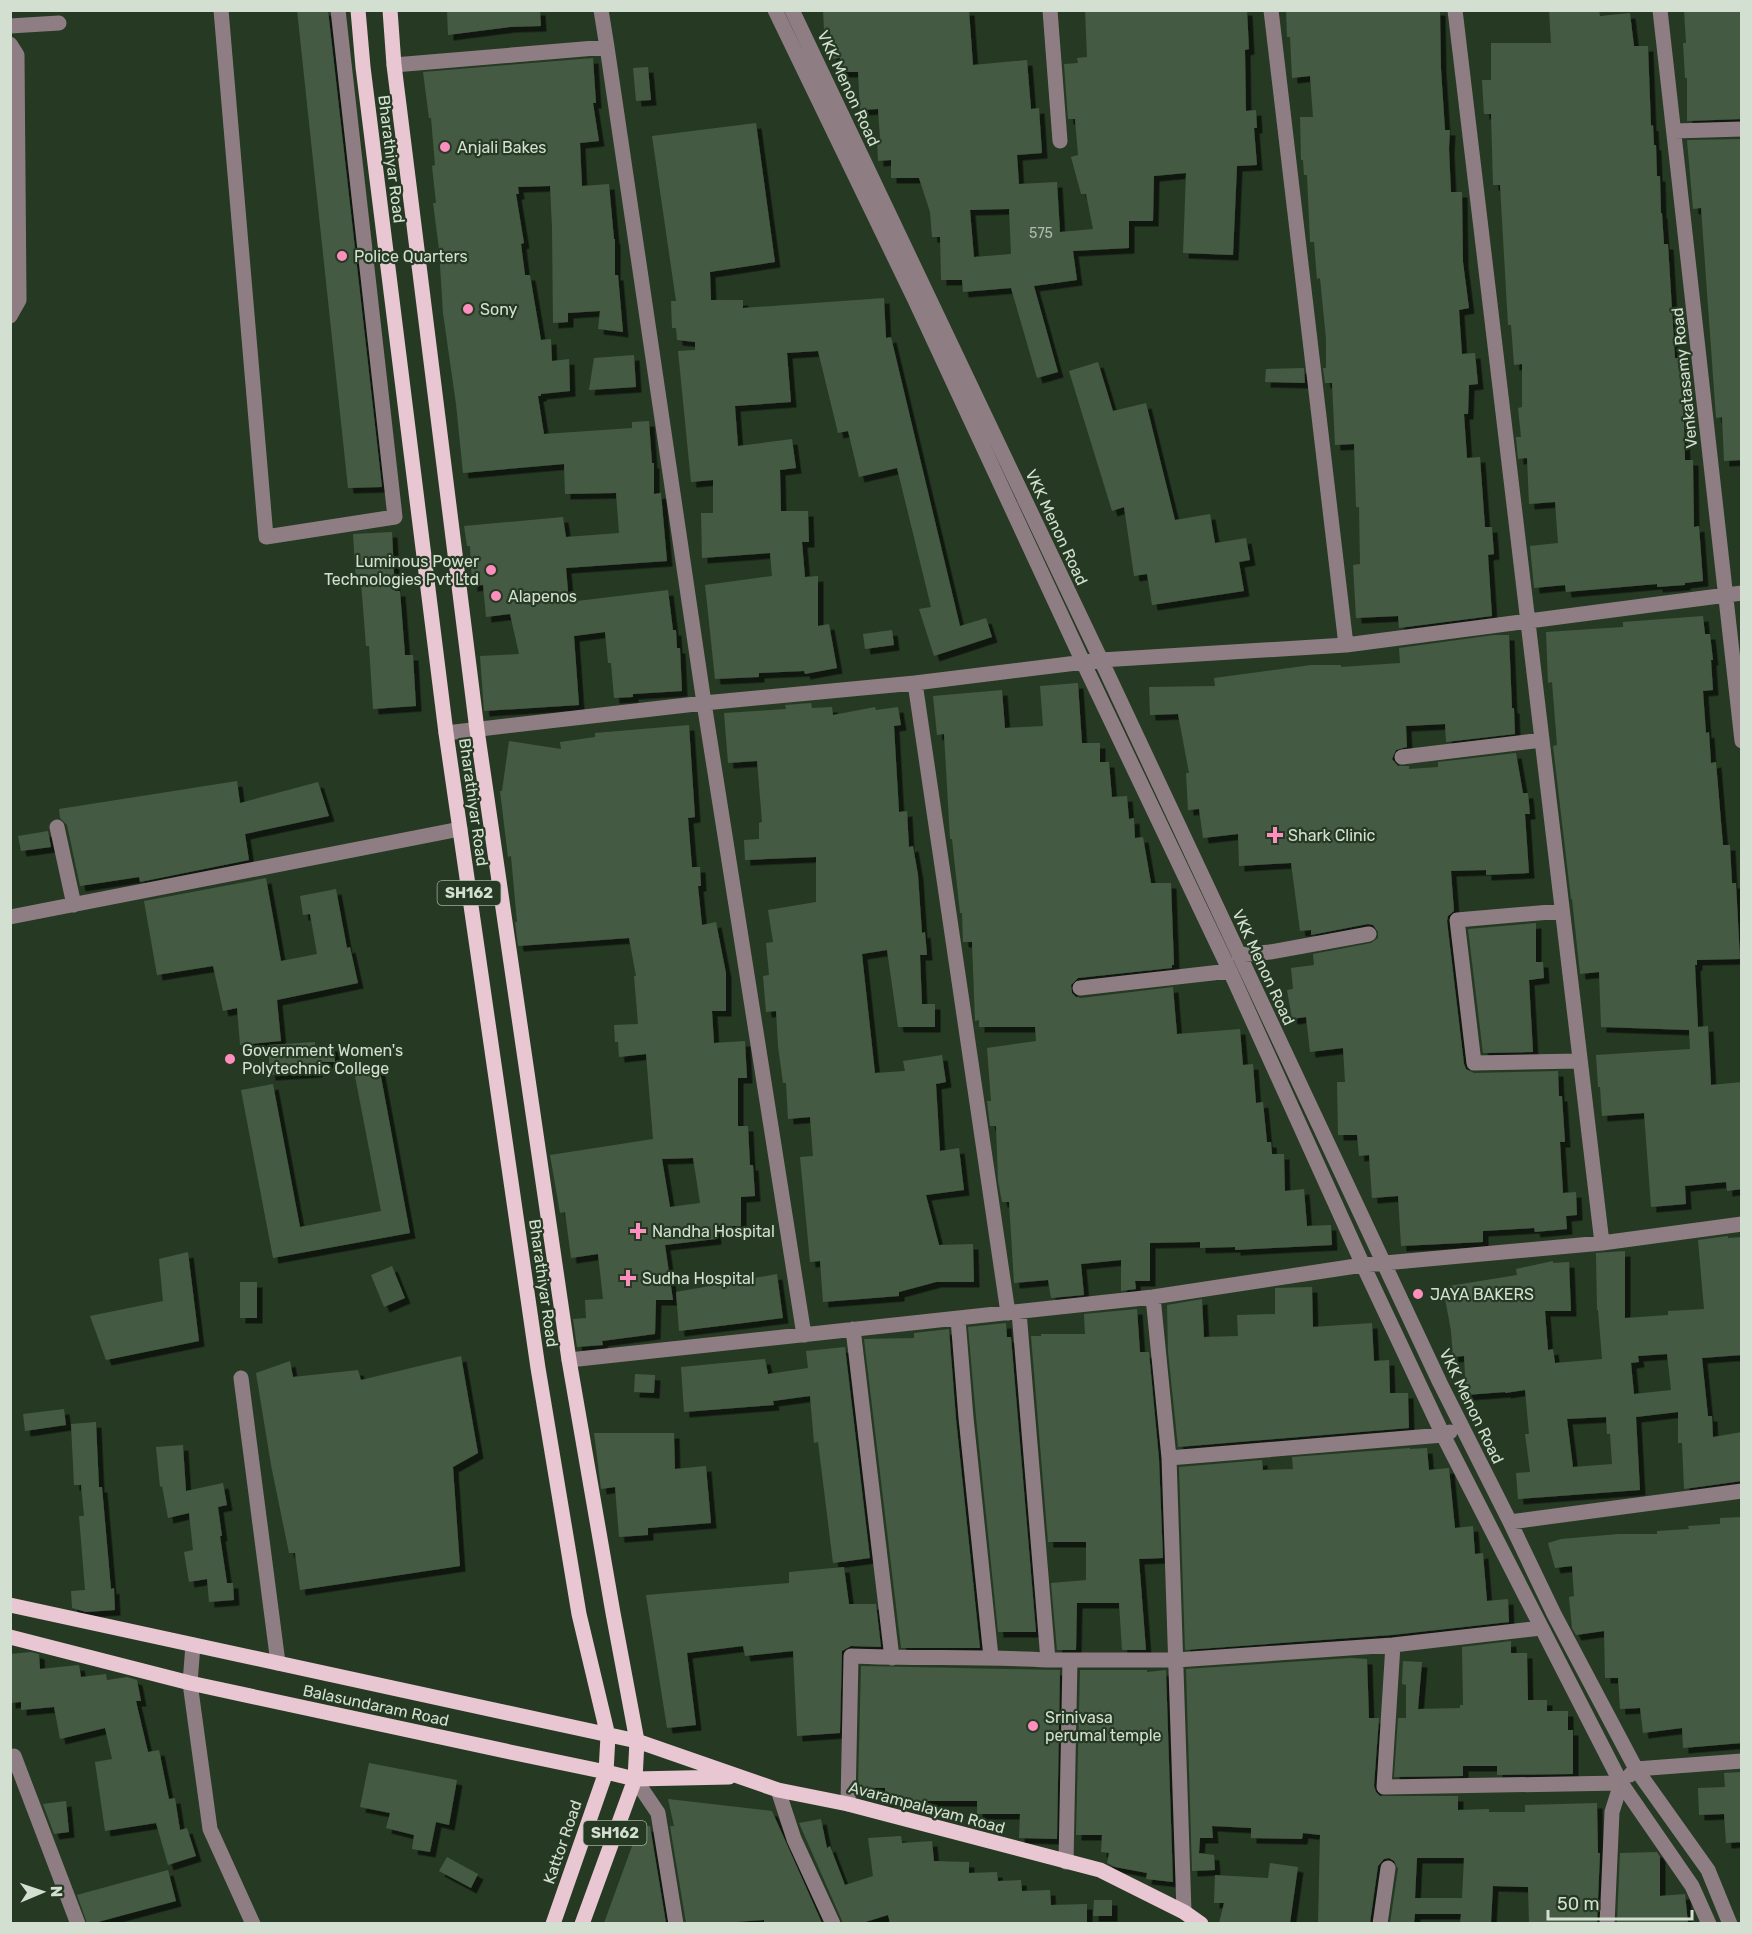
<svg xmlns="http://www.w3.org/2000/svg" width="1752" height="1934" viewBox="0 0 1752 1934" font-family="Rubik,sans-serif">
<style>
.building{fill:#455a42;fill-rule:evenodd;filter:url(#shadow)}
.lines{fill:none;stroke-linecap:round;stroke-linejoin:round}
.minor{stroke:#8e7e84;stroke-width:15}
.major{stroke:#e8c7d3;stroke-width:15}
.poi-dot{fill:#fe8ebe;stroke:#263a23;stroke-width:2}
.labels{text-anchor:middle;stroke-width:4.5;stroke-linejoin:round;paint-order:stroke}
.number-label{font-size:14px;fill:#b0bead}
.shield{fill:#263a23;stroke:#9fae9d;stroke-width:1.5}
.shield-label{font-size:15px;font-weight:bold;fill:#d3e0d1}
.street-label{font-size:16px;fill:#d3e0d1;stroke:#263a23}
.poi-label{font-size:16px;fill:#d3e0d1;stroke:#263a23;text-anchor:start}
</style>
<defs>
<filter id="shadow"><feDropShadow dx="5.5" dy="5.5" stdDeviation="0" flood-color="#0009"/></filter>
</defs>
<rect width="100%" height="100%" fill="#263a23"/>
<path class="building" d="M297,10H328L382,487L348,488Z
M447,10H540L541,26L510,27L448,35Z
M823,10H969L973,65L1027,60L1031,109L1039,108L1042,153L1017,155L1019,184L1057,182L1060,232L1093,229L1086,194H1081L1071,157L1078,155L1075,119H1068L1064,64L1078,63L1077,58L1087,57L1085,10H1247L1249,49L1245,50L1246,111L1256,110L1257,128H1254L1257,165L1237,166L1233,255L1183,253L1186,173L1154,176L1153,221H1129V248L1073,251L1077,280L1034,286L1058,372L1037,378L1011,288L963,292L962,280H941L940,237H932L930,212L919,178H891V160L878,161L877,138H880L878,109L860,110L858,72H840V58L831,59L830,30H824ZM1009,209L1011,254L974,257L970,210Z
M1286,10H1440L1441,69L1445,130H1450L1449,149L1451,192H1462L1463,262L1469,308L1459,310L1462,354L1475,353L1478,384L1469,385L1468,414H1464L1467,458L1480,457L1485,527H1492L1494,554L1488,555L1492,616L1399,628L1398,616L1356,618L1353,565L1360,564L1359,507H1356L1354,444L1335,445L1332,383H1325L1323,368H1326V339L1320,278L1317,279L1314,242H1310L1307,175H1304L1303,160H1301L1300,117H1313L1310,76L1292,78L1290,37H1287Z
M1549,10H1599L1600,16L1630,13L1634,46H1648L1651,126L1653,125L1654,145H1656L1657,176H1660L1661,213H1662L1664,244H1668L1675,358H1679L1684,422L1685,460H1693L1694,527L1699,526L1703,581L1685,583V585L1657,587V584L1566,592L1565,585L1534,588L1530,546L1558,543L1555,502L1529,504L1527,458L1518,459L1516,437H1521L1518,408L1522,407V364L1514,365L1511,325H1508L1500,185H1493L1491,114H1484L1482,80H1491V43H1551Z
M1684,10H1742V119L1687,121V78H1685L1683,43H1686Z
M593,58L596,103H593L599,141L580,143L582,186L609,184L614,239H615V275H618L623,332L598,329L600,311L568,313V322L553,323L552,227L550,186L518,187L519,194H516L524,243L521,244L525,275H530L541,340L551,339L552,361L569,359L570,391L541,394V396H538L544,434L632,428V422L649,421L652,463H654V494L661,493L667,561L566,568L569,602L668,590L673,630H676L677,648H680L682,691L633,694V697L614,698L611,663H608L605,632L574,636L579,705L484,711L480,656L519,654L510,614L486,617L483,585L472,586L470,546H467L464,526L563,517L566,537L619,533L616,493L565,494L564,464L463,473L456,404L443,313L439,249L433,203H436L432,166L435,165L431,118H429L423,72Z
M648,67L651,100L636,101L633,68Z
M756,123L775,262L710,272L711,300H743V308L884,298L886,338L891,337L960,626L986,618L992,637L934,656L919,609L931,607L897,468L859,477L848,431L838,433L818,351L787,353L791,402L735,406L738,446L792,439L796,468L780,470L781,511H808L809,542H802L805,577L818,576V626L829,624L837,668L805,674L804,671L759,673V677L715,679L705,585L772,576L770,553L702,558L701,513H713V480L691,482L678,351L695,350V342L677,340L676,328H672L671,301H676L652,136Z
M1742,139V340H1740L1742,460L1724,461L1722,417L1716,418L1701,208L1693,209L1687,140Z
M634,355L636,387L589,390L594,358Z
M1098,362L1113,411L1146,403L1175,520L1210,514L1215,543L1246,538L1250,560L1239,562L1244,591L1152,605L1147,574L1134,576L1124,507L1112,511L1069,371Z
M1304,368L1305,383L1265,382L1266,369Z
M392,532L395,591H400L405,655H413L416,706L373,709L369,646H366L361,582H356L353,534Z
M1703,616L1705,634H1710L1713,660H1711L1713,690L1703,691L1706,733L1709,732L1711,763L1716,762L1723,845H1730L1732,883H1736L1740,959L1697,960V965H1695L1698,1027L1708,1026L1711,1085L1742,1082V1189L1727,1191L1726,1182L1685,1186L1686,1204L1651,1207L1644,1113L1602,1116L1600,1087H1598L1596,1055L1690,1049L1689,1030L1601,1027L1599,972L1580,974L1572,899H1571L1553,746L1557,745L1552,682L1548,683L1546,632L1623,627V622Z
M892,630L894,645L865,649L863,634Z
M1494,635H1509L1512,708H1514L1515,734L1446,742L1445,724L1406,726L1407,747L1396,750L1392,759L1398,766H1409V769L1438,767V762L1516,753L1523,793H1528L1530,814H1525L1529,873L1486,875V870L1451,871L1454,911L1448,916L1447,921L1464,1064L1466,1069L1474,1073L1558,1071L1559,1096H1562L1565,1142H1560L1563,1193L1576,1192L1577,1215L1566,1216L1567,1229L1535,1232L1534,1228L1483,1231V1242L1401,1246L1398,1196L1372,1198L1369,1155L1359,1156L1357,1135H1338L1337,1082H1345L1343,1048L1310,1052L1306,1017L1292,1019L1287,990L1293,989L1291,968L1314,965L1313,954L1371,943L1378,938V932L1373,925L1368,924L1311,935V930L1300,931L1291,863L1239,866L1238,834L1203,838L1199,809L1188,810L1186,773H1189L1178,714L1150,715L1149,687L1215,686L1214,678L1311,665H1341V667L1400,663L1399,648Z
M1078,683L1082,743H1100V762H1109L1112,797L1127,796L1129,819L1134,818L1135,838L1143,837L1151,883H1171L1174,965H1172V968L1078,978L1071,985L1072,993L1076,997L1081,998L1173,987L1177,1034L1240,1029L1243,1065L1253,1064L1256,1103L1263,1102L1267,1142H1271L1272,1154H1284L1285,1191L1304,1189L1307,1226L1331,1225L1332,1245L1235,1250V1247L1200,1248V1242L1150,1243V1281H1135L1136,1289L1121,1291V1260L1081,1264L1084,1295L1051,1298L1048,1280L1014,1283L1009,1202H1002L998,1181L996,1126H990L987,1101H991L987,1048L1036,1041L1035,1027H979V1020L975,1021L972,942H963L962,913H960L952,839H950L944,734L937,735L933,696L1002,690L1005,728L1043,726L1040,686Z
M811,703L812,708L832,707L833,715L875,707L876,710L898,707L901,725L894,726L899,812L907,811L909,847L913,846L918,875L922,933L925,932L927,955H920L922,1004H935V1027H898L887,950L862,954L875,1073L905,1071L903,1061L942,1055L946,1082L936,1084L940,1151L959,1148L964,1190L926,1195L939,1245L973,1244L974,1282H936L899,1292V1296L823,1302L820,1261L810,1262L800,1157L813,1156L810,1117L788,1119L786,1083H783L778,1046L776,1011L766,1012L763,976L769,975L766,943L773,942L768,910L816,902V857L745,860L744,840L759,839V823L762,822L757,761L728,763L724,713L786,709L785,705Z
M689,725L695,817L688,818L692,867H700L701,886H698L702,925L716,922L726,973V1011H712L714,1043L745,1041L747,1078H738V1126H748L750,1165H753L755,1196L741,1197V1226H715L716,1239L665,1245L673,1300H656L655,1334L602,1341L603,1345L577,1347L573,1319L586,1318L585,1300L603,1299L598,1254L571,1258L565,1212L560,1213L550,1155L653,1139L646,1054L619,1057L618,1042H615L614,1025L638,1024L634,976H636L629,938L518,946L515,922H517L511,856L508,857L500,791H502L509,741L561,749L560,742L595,737V733ZM693,1158L700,1203L670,1207L662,1159Z
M237,781L240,803L318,782L329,816L245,834L249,860L140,882L139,877L80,886L67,825L60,818L59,809Z
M48,831L51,847L21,851L18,836Z
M266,878L281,961L317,954L310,914L303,915L300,896L336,889L347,948L350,947L358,983L277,1000L281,1041L240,1045L237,1008L223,1011L213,966L157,975L144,901Z
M1536,923V962H1543L1544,978L1529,980L1533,1052L1483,1053L1468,929Z
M315,1042V1046H334L335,1062H316L317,1072L270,1075L268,1045Z
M379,1066L410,1233L273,1258L241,1090L273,1084L300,1227L381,1211L354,1071Z
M1728,1236V1238L1742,1237V1355L1702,1358L1708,1416H1712L1713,1437L1742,1432V1481L1684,1489L1682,1443H1678V1412L1636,1417L1640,1490L1518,1499L1516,1473L1530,1472L1525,1434H1529L1525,1390L1505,1393V1392L1466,1395L1464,1356L1453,1357L1451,1331L1443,1287L1517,1275L1516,1269L1553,1261V1263L1569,1262L1571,1311H1545L1548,1350L1553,1349L1555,1363L1602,1359L1598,1310H1597L1596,1253L1625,1251V1318L1668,1315V1311L1704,1309L1698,1240ZM1667,1354L1671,1390L1634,1394L1631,1363L1639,1362L1638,1356ZM1606,1417L1607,1434H1610L1612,1464L1573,1467L1567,1419Z
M188,1252L199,1341L106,1360L90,1316L163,1301L159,1259Z
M392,1266L405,1298L384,1307L371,1275Z
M777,1274L783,1318L679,1331L676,1292Z
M240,1282H257V1318H240Z
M1312,1287L1313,1327L1372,1323L1374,1361L1389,1360L1390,1393H1408L1409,1428L1178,1447L1168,1352L1167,1305L1202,1299L1204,1337L1238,1336L1237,1315L1275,1314V1288Z
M1137,1309L1140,1352H1149L1159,1459L1163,1558L1139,1559L1146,1650H1122L1119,1603H1077L1076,1650H1057L1051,1583L1086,1580V1542H1048L1031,1336H1041V1334H1085L1084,1314Z
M1006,1323L1007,1337H1011L1036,1632H998L976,1417L968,1327Z
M949,1329L956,1419L980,1648H901L864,1339L914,1338V1333Z
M845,1347L870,1558L833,1563L818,1442L814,1443L810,1396L773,1401L774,1405L684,1412L681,1367L765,1359L768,1374L808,1368L806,1351Z
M461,1356L478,1453L453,1467L460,1566L300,1590L295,1553H289L271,1465L256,1373L290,1361L293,1377L358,1370L361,1380Z
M635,1374L655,1375L654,1393L634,1392Z
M64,1409L66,1425L25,1431L23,1414Z
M96,1422L99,1487H102L111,1589L114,1588L115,1610L86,1612L72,1608L71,1591L85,1590L79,1516H84L81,1485H74L71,1424Z
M594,1433H674L675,1469L706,1466L711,1523L648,1528V1535L619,1537L615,1487L601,1489Z
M183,1445L186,1491L223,1483L227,1505L218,1507L222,1536H220L227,1583H233L234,1600L209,1602L207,1579L189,1582L184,1552L193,1550L189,1513L168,1518L162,1486L160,1487L156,1447Z
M1410,1448V1449L1427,1448L1429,1470L1449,1468L1455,1528L1473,1526L1475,1554L1483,1553L1487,1601L1508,1599L1509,1622L1392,1635L1185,1650L1179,1467L1262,1460L1263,1470L1293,1469L1292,1457Z
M1742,1517V1743L1683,1748L1682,1728L1643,1733L1640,1708L1620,1709L1618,1678H1605L1604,1631L1576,1635L1572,1628L1569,1597L1574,1596L1572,1566L1555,1568L1548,1543L1561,1539L1618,1534H1657V1531L1689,1529L1688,1526L1720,1524V1518Z
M844,1567L849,1604H876L881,1647L851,1646L842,1651L840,1733L797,1736L793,1651L745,1656L743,1646L687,1653L696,1725L667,1728L646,1595L789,1583V1572Z
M1511,1641V1653H1527L1528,1700H1547V1711H1568V1730H1573V1774L1497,1775V1766H1463V1776L1394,1777L1398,1718H1406V1685L1402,1684L1403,1661L1422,1662L1418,1709L1460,1708V1705H1463L1462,1647Z
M31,1652L39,1654L40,1669L79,1665L81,1677L106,1674L107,1680L127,1677L137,1680L141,1701H136L148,1752L159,1750L169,1799L175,1798L180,1830L187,1828L196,1856L168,1865L156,1823L105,1831L95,1762L112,1759L105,1728L60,1739L54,1707L21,1710V1702L10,1703V1654Z
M1351,1658L1367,1659L1369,1718H1379L1374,1786L1376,1792L1380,1796H1458V1810L1489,1809V1812H1525V1805L1597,1803L1598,1853H1600L1597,1923H1529L1528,1887L1493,1886L1491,1923H1460L1461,1914H1415L1414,1923H1390L1398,1869L1394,1861L1389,1858L1384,1859L1378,1866L1370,1923H1318L1320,1835L1303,1833L1302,1839L1251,1838V1828L1212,1826L1213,1838H1200L1199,1853L1214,1855L1215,1870L1192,1871L1186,1669ZM1417,1858H1464L1462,1898H1415Z
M861,1666L1060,1670L1057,1839L1019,1838L1020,1814H977V1801H885V1788H858Z
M1080,1670H1147V1672L1166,1670L1173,1882L1146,1879L1147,1873L1115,1867L1107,1863L1109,1853L1101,1852L1102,1835H1076Z
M369,1763L457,1780L449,1825L436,1822L430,1852L412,1849L414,1835L386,1828L390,1813L360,1807Z
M1742,1772V1842L1726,1843L1724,1814L1699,1815L1698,1788L1725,1787L1724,1773Z
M668,1799L772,1811L822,1923H764V1920L720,1923H686L670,1826H674Z
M66,1801L69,1832L54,1834L43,1804Z
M821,1819L827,1848L830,1846L845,1885L873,1876L868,1838L901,1836L902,1843L932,1841L934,1861L969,1862V1873L997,1872L998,1881L1021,1880L1022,1891L1050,1890L1051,1905L1087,1904V1923H1028V1922L890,1923L888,1915L862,1923H843L799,1823Z
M650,1826L666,1923H604L639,1827Z
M1657,1852L1660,1857V1896L1685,1894L1688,1923H1617L1620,1853Z
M447,1857L478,1874L471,1888L439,1871Z
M1270,1863L1298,1867L1290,1923H1219L1224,1903H1214L1215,1875L1268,1878Z
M168,1870L176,1901L94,1923H87L77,1895Z
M1094,1900H1112V1916H1093Z"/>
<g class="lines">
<path class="minor" d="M221,10L266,537L395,517L338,10
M601,10L607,47
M775,10L915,300L1083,662L1230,971L1363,1265L1443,1435L1621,1783L1692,1886L1709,1924
M792,10L1101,660L1440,1383L1510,1522L1554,1614L1636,1769L1708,1870L1730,1924
M1050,10L1060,141
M1271,10L1346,645
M1455,10L1602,1243
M1660,10L1742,741
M10,26L59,23
M10,44L17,55L19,300L10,316
M394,65L607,47L704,703L804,1335
M1674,131L1742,129
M915,683L1008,1313
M446,733L704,703L915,683L1101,660L1346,645L1742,593
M1402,757L1542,740
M57,827L74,905
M1562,911L1457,920L1474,1063L1580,1061
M10,917L460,829
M1239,955L1270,952L1369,934
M1080,988L1230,971
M1153,1297L1169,1458L1184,1912
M1019,1312L1048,1660H1070L1066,1862
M958,1319L966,1418L991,1657
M853,1329L892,1658
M569,1360L1153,1297L1363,1265L1602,1243L1742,1224
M241,1378L278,1663
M1169,1458L1443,1435L1450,1432
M1510,1522L1742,1491
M1541,1628L1393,1645L1384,1787L1621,1783L1612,1812L1607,1924
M193,1645L190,1683L210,1829L253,1924
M1070,1660H1176L1393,1645
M14,1756L78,1924
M1630,1775L1636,1769L1742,1761
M635,1779L658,1813L676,1924
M778,1790L794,1839L833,1924
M848,1804L851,1656C917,1659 982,1656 1048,1660
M1380,1924L1388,1868"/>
<path class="major" d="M358,10L363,67L446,733L538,1368L579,1614L608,1736L606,1772L553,1924
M390,10L394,65L477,730L569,1360L613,1613L637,1741L635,1779L582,1924
M10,1605L637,1741L778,1790L848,1804L1100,1870L1184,1912L1201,1924
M10,1637L190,1683L510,1752L606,1772L635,1779L729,1777"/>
</g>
<g class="poi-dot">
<circle cx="445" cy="147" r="6"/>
<circle cx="342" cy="256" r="6"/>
<circle cx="468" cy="309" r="6"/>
<circle cx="491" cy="570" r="6"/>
<circle cx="496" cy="596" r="6"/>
<path d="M1272 826h6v6h6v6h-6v6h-6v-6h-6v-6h6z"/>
<circle cx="230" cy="1059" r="6"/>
<path d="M635 1222h6v6h6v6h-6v6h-6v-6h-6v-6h6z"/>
<path d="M625 1269h6v6h6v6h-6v6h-6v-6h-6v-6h6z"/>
<circle cx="1418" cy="1294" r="6"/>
<circle cx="1033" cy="1726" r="6"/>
</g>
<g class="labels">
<g class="number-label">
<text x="1041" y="238">575</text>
</g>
<g class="shield">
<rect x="437.5" y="881" width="63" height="24" rx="4.5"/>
<rect x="583.5" y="1821" width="63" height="24" rx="4.5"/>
</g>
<g class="shield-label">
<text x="469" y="898">SH162</text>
<text x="615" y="1838">SH162</text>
</g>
<g class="street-label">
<text transform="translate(849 88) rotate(65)" y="6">VKK Menon Road</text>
<text transform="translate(392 159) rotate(83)" y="6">Bharathiyar Road</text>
<text transform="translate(1684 378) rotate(-96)" y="6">Venkatasamy Road</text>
<text transform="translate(1057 527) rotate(65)" y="6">VKK Menon Road</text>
<text transform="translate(474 802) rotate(82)" y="6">Bharathiyar Road</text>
<text transform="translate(1264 967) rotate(65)" y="6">VKK Menon Road</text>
<text transform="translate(544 1283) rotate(82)" y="6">Bharathiyar Road</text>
<text transform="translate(1472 1406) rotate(64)" y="6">VKK Menon Road</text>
<text transform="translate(376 1705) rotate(12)" y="6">Balasundaram Road</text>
<text transform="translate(927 1807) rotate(15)" y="6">Avarampalayam Road</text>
<text transform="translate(562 1842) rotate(-71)" y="6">Kattor Road</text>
</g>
<g class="poi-label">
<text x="457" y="153">Anjali Bakes</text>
<text x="354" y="262">Police Quarters</text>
<text x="480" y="315">Sony</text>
<text x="479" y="567" text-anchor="end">Luminous Power<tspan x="479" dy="18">Technologies Pvt Ltd</tspan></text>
<text x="508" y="602">Alapenos</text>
<text x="1288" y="841">Shark Clinic</text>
<text x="242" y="1056">Government Women's<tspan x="242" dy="18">Polytechnic College</tspan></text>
<text x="652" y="1237">Nandha Hospital</text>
<text x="642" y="1284">Sudha Hospital</text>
<text x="1430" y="1300">JAYA BAKERS</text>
<text x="1045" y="1723">Srinivasa<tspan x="1045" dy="18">perumal temple</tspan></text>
</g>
</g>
<rect width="1752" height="1934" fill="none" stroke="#d3e0d1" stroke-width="24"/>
<g transform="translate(42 1892) rotate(88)" stroke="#263a23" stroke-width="4.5" paint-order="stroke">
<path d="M0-4.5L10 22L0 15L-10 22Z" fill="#d3e0d1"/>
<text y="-9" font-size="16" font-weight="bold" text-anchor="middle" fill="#d3e0d1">N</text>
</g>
<path d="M1548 1910v9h144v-9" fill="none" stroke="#d3e0d1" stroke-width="3"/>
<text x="1557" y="1910" font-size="18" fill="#d3e0d1" stroke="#263a23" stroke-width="4.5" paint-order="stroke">50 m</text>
</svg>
